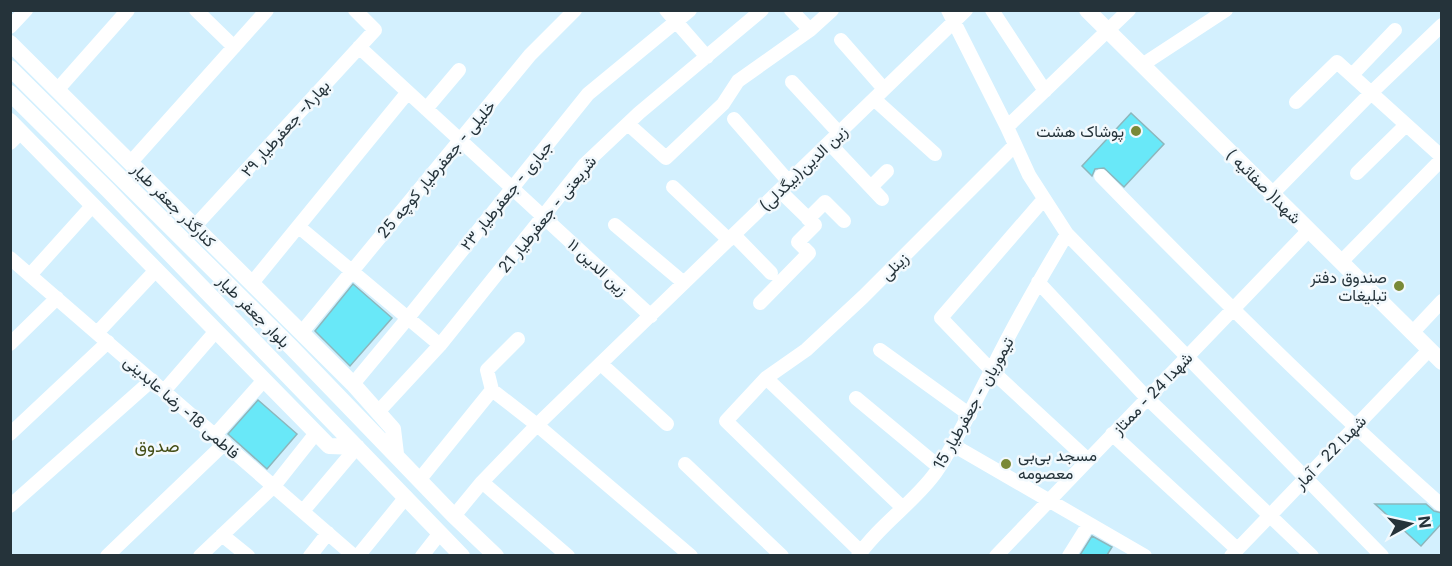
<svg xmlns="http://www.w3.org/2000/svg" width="1452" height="566" viewBox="0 0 1452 566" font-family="Inter,Vazirmatn,sans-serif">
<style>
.building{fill:#69e8f8;stroke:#8db6bc;stroke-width:1.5}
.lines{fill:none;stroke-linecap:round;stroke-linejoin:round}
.minor{stroke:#fff;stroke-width:14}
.major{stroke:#fff;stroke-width:16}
.poi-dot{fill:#798937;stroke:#f2f9fd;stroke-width:2}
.labels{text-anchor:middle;stroke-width:5;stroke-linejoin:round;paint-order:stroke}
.street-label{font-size:16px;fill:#25333a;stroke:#f2f9fd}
.poi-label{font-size:16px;fill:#25333a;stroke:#f2f9fd;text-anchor:end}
.neighbourhood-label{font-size:18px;fill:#454f17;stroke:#f2f9fd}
</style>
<rect width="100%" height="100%" fill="#d3f0fe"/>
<path class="building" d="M1131,113L1164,144L1124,187L1104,168L1095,169L1092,176L1082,166Z
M353,284L392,318L350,366L315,331Z
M258,400L297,434L267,469L228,434Z
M1375,504H1426L1434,511L1442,513V523L1421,546Z
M1092,536L1112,547L1107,555H1080Z"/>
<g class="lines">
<path class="minor" d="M196,10L234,47
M666,10L707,57
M791,10L810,30
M948,10L1007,127L1029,175L1067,234L1382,556
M992,10L1045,91
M10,27L26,10
M841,40L884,89
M359,47L651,316
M1142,65L1226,10
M1352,75L1395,30
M792,82L839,133
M58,89L128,10
M874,99L935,154
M1296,102L1337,62L1442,157
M426,109L459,70
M734,119L789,182
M628,124L666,158L723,104L738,81L810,30L832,10
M1007,127L1129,10
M10,143L21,132
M829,143L882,199
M131,162L267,10
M1357,173L1406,125
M1101,176C1211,289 1322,399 1440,504
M673,187L729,240
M871,187L887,171
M1272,194L1372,92L1442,25
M1044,199L941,318L991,370L1088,460
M808,219L825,202L844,221
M615,225L684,283
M195,226L375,30L355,10
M299,227L440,345
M734,235L771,273
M10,258L354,556
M1341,262L1442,159
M30,275L93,205
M1038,282L1147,398L1312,556
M252,283L408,92
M760,303L809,253L798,242L815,225L780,191
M302,332L530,55L575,10
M97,333L156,270
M1412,333L1442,301
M518,339L487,370L492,390L537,425L691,556
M10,344L57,298
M880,350L970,415
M601,364L667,424
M766,378L902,507
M353,384L407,319L588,94L690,10
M164,391L216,331
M856,398L939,467
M378,412L440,345L585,164L639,113L762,10
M10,434L108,342
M1112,434L1237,549
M215,435L264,380
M953,445L1145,556
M685,464L782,556
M420,479L492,390
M482,482L568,556
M10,506L152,380
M303,511L357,447
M454,516L482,482L537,425L966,10
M222,535L248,556
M861,552L726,421L766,378L806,350L863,297L1014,146
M107,556L225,443
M200,556L274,486L316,433
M310,556L328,533
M358,556L406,497
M422,556L440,533
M858,556C880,524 915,502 936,472C958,440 973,405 991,371C1014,324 1040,279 1067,234
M996,556L1309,230
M1069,556L1089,524
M1231,556L1429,350"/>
<path class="major" d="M1087,10L1442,362
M10,43L353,384L393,429L396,454
M10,68L291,347L454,516L496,556
M10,93L108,190L462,556
M10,121L329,446L357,447"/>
</g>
<g class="poi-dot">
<circle cx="1136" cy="131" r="6"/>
<circle cx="1399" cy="286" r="6"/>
<circle cx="1006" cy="464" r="6"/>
</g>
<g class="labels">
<g class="street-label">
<text transform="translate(285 128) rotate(-48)" y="6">بهار۸- جعفرطیار ۲۹</text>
<text transform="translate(803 168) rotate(-44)" y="6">زین الدین(بیگدلی)</text>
<text transform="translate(436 169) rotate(-50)" y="6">خلیلی - جعفرطیار کوچه 25</text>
<text transform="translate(1264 186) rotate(45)" y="6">شهدا( صفائیه )</text>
<text transform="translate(506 195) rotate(-51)" y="6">جباری - جعفرطیار ۲۳</text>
<text transform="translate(174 205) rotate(45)" y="6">کنارگذر جعفر طیار</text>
<text transform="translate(547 214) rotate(-51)" y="6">شریعتی - جعفرطیار 21</text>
<text transform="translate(894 266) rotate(-45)" y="6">زینلی</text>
<text transform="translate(598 267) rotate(43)" y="6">زین الدین ۱۱</text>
<text transform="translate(254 311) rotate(45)" y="6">بلوار جعفر طیار</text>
<text transform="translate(1152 393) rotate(-46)" y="6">شهدا 24 - ممتاز</text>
<text transform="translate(973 403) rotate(-61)" y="6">تیموریان - جعفرطیار 15</text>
<text transform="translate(182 407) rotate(41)" y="6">فاطمی 18- رضا عابدینی</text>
<text transform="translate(1330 452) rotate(-46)" y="6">شهدا 22 - آمار</text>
</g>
<g class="poi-label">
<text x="1124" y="137">پوشاک هشت</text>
<text x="1387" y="283">صندوق دفتر<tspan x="1387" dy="18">تبلیغات</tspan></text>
<text x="1018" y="461" text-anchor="start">مسجد بی‌بی<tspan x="1018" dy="18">معصومه</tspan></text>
</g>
<g class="neighbourhood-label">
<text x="157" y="452">صدوق</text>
</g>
</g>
<rect width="1452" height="566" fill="none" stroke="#25333a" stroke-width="24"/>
<g transform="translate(1410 524) rotate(82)" stroke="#f2f9fd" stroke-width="4.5" paint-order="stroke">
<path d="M0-4.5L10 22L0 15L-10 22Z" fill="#25333a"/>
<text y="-9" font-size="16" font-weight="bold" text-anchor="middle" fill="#25333a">N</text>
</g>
</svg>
